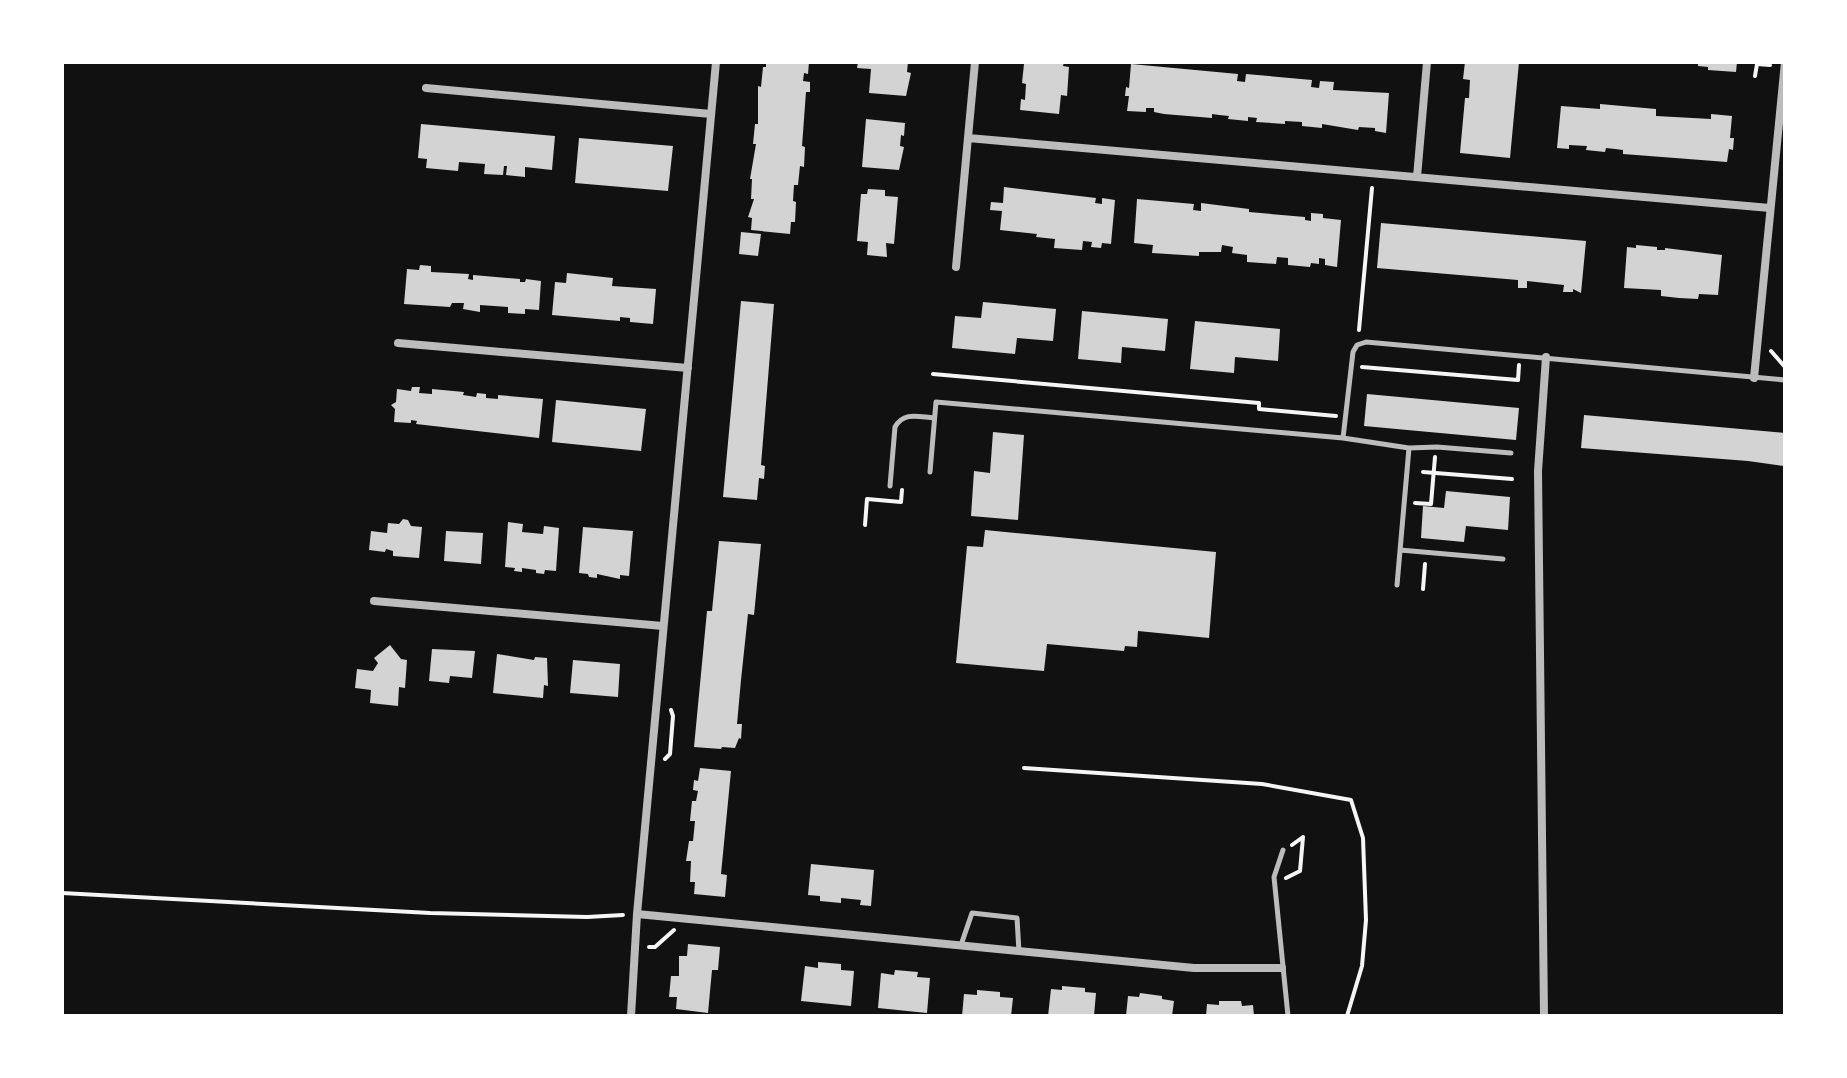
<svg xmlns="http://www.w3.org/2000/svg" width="1847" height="1078" viewBox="0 0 1847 1078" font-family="Roboto,sans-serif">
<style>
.building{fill:#d3d3d3}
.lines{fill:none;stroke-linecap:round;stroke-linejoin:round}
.path{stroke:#f5f5f5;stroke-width:4}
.service{stroke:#bcbcbc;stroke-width:5}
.minor{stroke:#bcbcbc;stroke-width:8}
</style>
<rect width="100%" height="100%" fill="#111"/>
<path class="building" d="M766,62H809L808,74L804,73L803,81L810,82V92H806L802,146L805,147L804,167L800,166L798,185H794L793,201L796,202L795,222H791L790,234L751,230L752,218L748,217L754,199H751L752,179H750L756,144H753L755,124H758V86L761,87L763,67H766Z
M858,62H908L907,72L911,73L906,96L869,93L871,69L857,68Z
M1028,62H1064L1063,66L1069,67L1067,96L1061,95L1059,114L1020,110L1021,99L1025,100L1026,84L1022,83L1024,64Z
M1465,62H1519L1510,158L1460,153L1465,98H1469L1470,80L1463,79Z
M1698,62H1737L1736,72L1708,70V67L1698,66Z
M1131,64L1238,74L1237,81L1245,82L1246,74L1312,80L1311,87L1319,88L1320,81L1334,82L1333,90L1389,93L1386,133L1375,131V128L1359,127L1358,130L1322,124V128L1302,126V122L1285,121V124L1256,122L1257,118L1248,117V121L1228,119L1229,116L1219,115L1212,114V118L1164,114L1154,112V108H1146V112L1127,111L1129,96H1125L1126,87L1129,88Z
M1600,104L1656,109V116L1711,119V114L1732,116L1730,138H1734L1733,150L1729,149L1727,162L1623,154V150L1615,149L1606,148L1605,152L1586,150L1587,146L1569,145V149L1557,148L1561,106L1600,109Z
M866,119L905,123L904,136L901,135L900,146L904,147L899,170L862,167Z
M421,124L555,136L552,170L525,167V177L506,175L507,166H504L503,175L484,174L485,164L459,162L458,171L426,168L427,159L418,158Z
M579,138L673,146L668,191L575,183Z
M1004,187L1096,198L1095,203L1102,204V198L1115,200L1111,244L1102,243L1101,248L1091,247L1092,242L1083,241L1082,250L1054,248L1055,239L1036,237L1037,234L1000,230L1002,211L990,210L991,202L1003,203Z
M868,189L885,190V196L898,197L894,244L886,243L887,257L867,255L868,242L857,241L861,194H867Z
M1137,199L1194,204L1193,210L1201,211V203L1249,209V212L1305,217V220L1311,221V213L1323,214V218L1341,220L1337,267L1325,265V259L1319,258V264L1311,263L1310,267L1288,265V258L1277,257L1276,264L1247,262V255L1232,253L1233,247L1222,245L1221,252H1199V256L1152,253L1153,245L1134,243Z
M1381,223L1586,241L1581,293L1573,289V292H1563L1564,285L1527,281V288H1518V280L1377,268Z
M741,232L761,234L758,256L739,254Z
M1636,245L1657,247V250H1665V248L1722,255L1718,295L1699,294L1698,299L1679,298L1661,296V290L1624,288L1627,247L1636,248Z
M420,265L431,266V272L469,274L468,279L473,280V275L520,279V282H525L526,279L541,281L539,310L525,309V314L508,313V307L480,305V312L463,309L464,303H452L450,307L404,304L407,269L419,270Z
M567,273L613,278L612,286L656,289L653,324L630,322V318L620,317V321L608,320L552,315L555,282L566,283Z
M741,301L774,304L761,465L765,466L764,479L759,478L757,500L723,497Z
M983,302L1056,309L1053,341L1017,338L1015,354L952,348L955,316L981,318Z
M1082,311L1168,319L1165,351L1122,347L1121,363L1078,359Z
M1195,321L1280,329L1278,361L1235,357L1234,373L1190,369Z
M412,387H420L419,393L432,394V389L464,392L463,395L476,397L477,393L486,394V398L498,399V395L543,399L539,438L416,424L417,421L411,420V423L394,422L395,409L391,405L396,402L397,389L411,391Z
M1367,394L1519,408L1516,440L1364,426Z
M556,400L646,409L641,451L552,442Z
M1584,415L1785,433L1784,466L1748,461L1581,448Z
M993,432L1024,435L1018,520L971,516L974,471L990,473Z
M1446,491L1510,497L1508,530L1466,526L1464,542L1421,538L1423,506L1444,508Z
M403,519L408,520L411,526L422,527L419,558L393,556V551L386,549L385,552L369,550L371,531L387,533L388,523L399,524Z
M508,522L523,524L522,532L543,534L544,526L559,528L556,571L545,570L544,574L536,573V570L522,568V572L514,571L515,568L505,567Z
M583,527L633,531L629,576L620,575V579L597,574V578L589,577L588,574L579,573Z
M985,530L1216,552L1209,638L1138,631L1137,647L1125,646L1124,651L1047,644L1044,671L956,663L967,546L983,547Z
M446,531L483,533L481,564L444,561Z
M719,541L761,544L754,615L748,614L741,680L737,724H742L741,739L739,738L735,748L722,747L721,749L694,747L707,611H712Z
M390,645L401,659L407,660L405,688L399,687L398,706L370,703L371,690L355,688L357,669L373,671L378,663L374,658Z
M432,649L475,651L472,678L450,676L449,683L429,681Z
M497,654L534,660L535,657L547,658L548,686L544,685L543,698L493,693Z
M573,660L620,664L618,697L570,693Z
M700,768L731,771L721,874L727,875L725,897L694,894L695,882H690L691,861H686L689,841H693L695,821H690L692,801H696L698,791L693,790L694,780L698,781Z
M811,864L874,870L871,906L860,905L861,900L841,898V903L820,901V896L808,895Z
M688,944L720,947L718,970H712L708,1013L676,1009L677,997H669L671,976H679V956H687Z
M818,962L841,964V970L854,971L851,1006L801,1001L805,966L818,968Z
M895,970L918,972L917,977L930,978L927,1013L878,1008L881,973L894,975Z
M1062,986L1085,988V992L1096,993L1094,1016H1048L1051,989L1062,990Z
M977,990L1000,992V997L1013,998L1011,1016H962L964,994L977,995Z
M1140,993L1162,996V999L1174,1001L1172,1016H1126L1128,996L1139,997Z
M1219,1001H1241L1242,1006L1253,1005L1254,1016H1206L1207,1004L1219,1005Z"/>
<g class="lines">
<path class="path" d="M1757,64L1770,65
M1755,76L1757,64
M1359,330L1372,188
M1771,351L1785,367
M1362,367L1518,380L1519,365
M933,374L1259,403V409L1336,416
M1423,472L1512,479
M1415,503L1431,504L1435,457
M865,525L867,499L901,502L902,490
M1423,589L1425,564
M665,759L670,754L673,716L671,710
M1024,768L1262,784L1351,800L1363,838L1366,920L1362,966L1347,1016
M1286,878L1300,871L1303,837L1292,845
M62,893L430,913L587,917L623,915
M649,947H655L674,930"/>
<path class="service" d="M1343,438L1409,448L1437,447L1511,453
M930,472L936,402L1343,438L1353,352L1357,345L1366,342L1785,380
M890,486L895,427C904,411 919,417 934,418
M1400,550L1503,559
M1397,585L1409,448
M1283,850L1274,877L1288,1016
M961,945L972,913L1017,918L1019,952"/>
<path class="minor" d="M426,88L711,114
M968,138L1770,208
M1417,177L1427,62
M956,267L975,62
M398,343L688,368
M1754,378L1785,62
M374,601L663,626
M637,914L1194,968H1282
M631,1016L637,914L716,62
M1544,1016L1538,471L1546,357"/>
</g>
<rect width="1847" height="1078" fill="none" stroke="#ffffff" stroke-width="128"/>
</svg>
